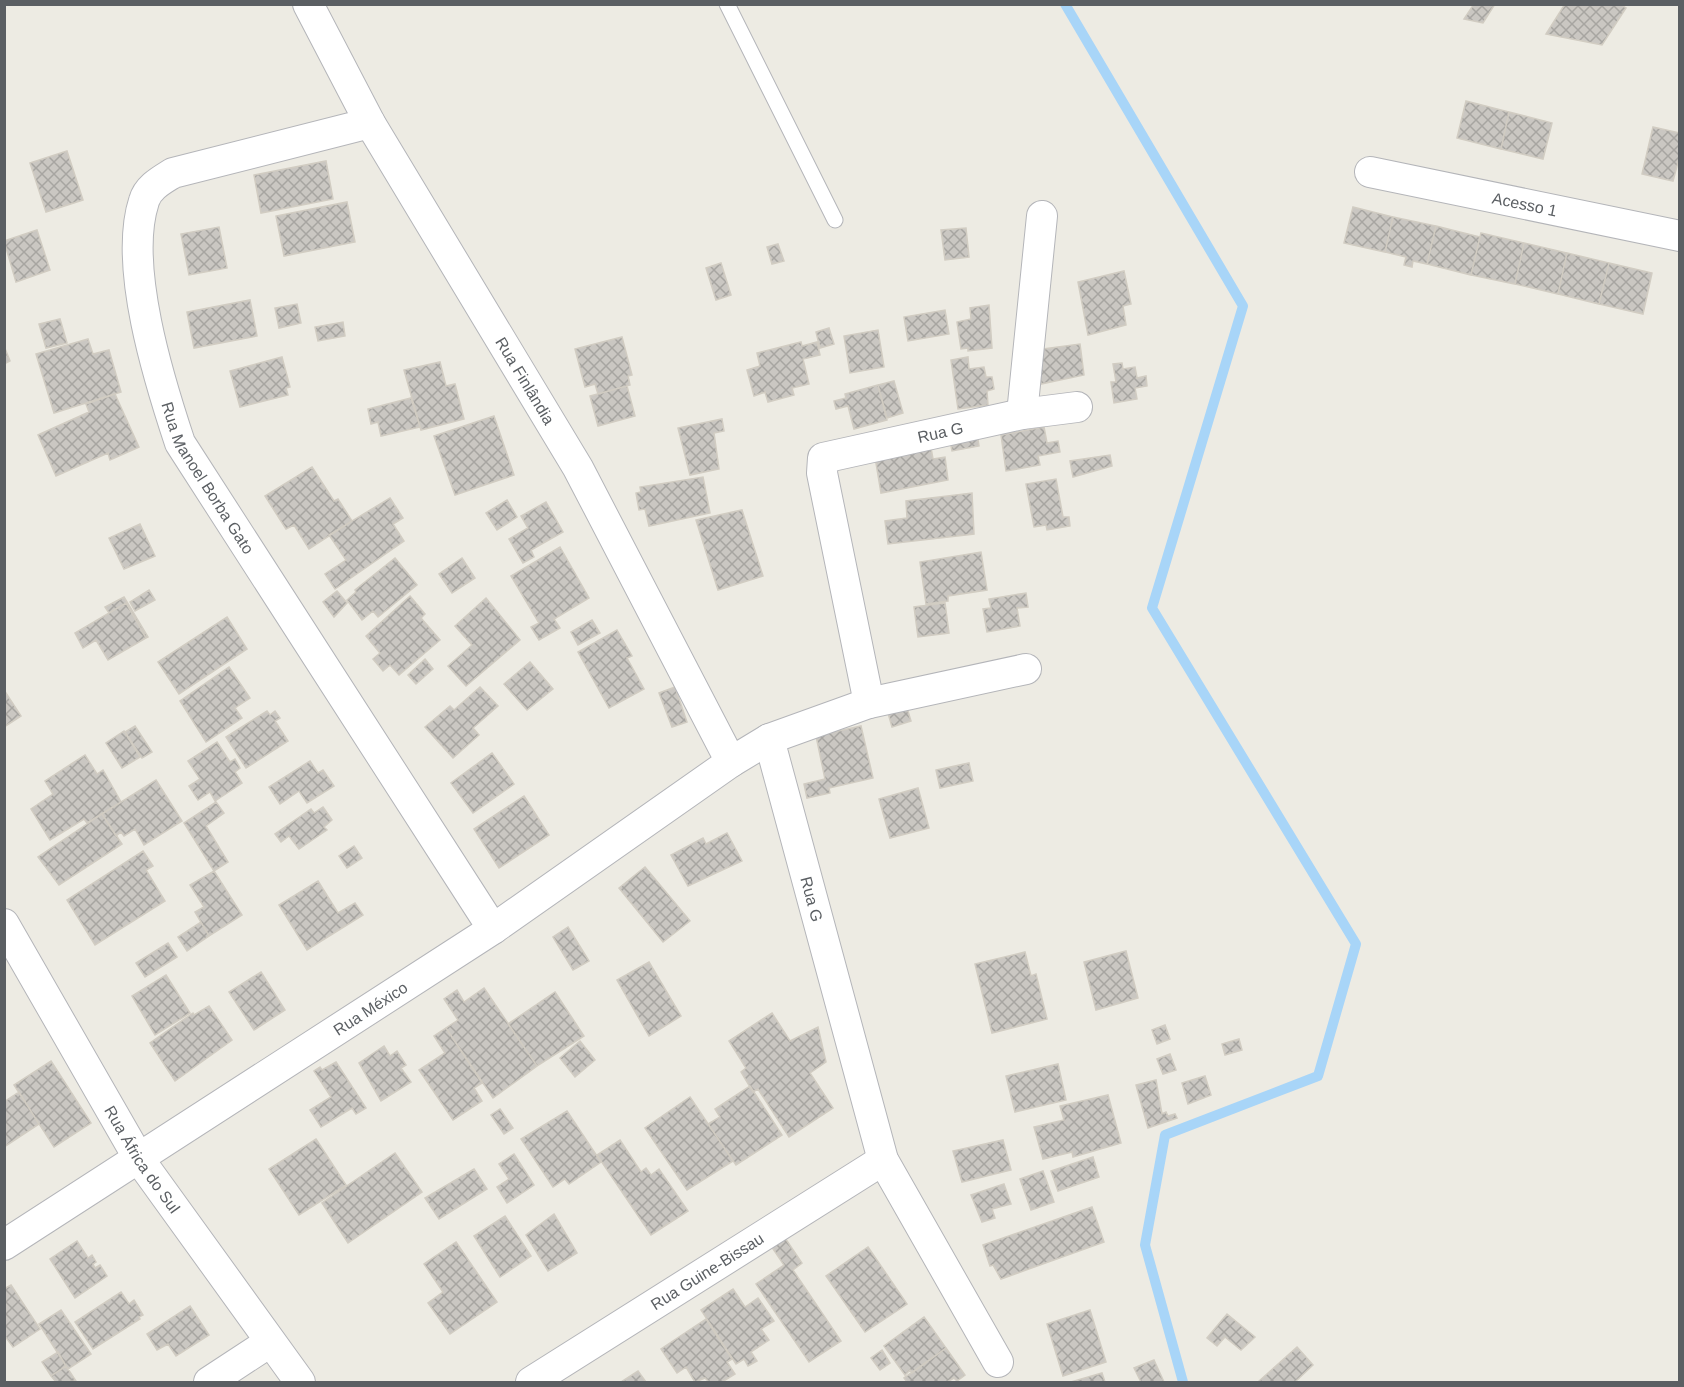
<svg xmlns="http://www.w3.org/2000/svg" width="1684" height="1387" viewBox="0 0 1684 1387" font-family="Arial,sans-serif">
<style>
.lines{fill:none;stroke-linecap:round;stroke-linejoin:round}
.stream{stroke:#a8d5f8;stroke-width:10}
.building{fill:url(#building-cross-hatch);stroke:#d1ccc2;stroke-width:1.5}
.service-casing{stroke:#b4b5b9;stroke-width:17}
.minor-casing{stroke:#b4b5b9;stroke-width:32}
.service{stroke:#fff;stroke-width:15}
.minor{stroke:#fff;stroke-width:30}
.labels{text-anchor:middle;stroke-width:5;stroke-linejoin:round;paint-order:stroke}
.street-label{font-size:16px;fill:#5b5f63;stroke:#fff}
</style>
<defs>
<pattern id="building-cross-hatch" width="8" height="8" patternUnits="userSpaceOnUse" patternTransform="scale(1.5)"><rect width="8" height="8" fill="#cac7c2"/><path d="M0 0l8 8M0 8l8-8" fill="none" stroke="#a7a5a1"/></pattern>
</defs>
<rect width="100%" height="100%" fill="#edebe3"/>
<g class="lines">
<path class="stream" d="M1065,4L1243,306L1152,608L1356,944L1318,1076L1165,1135L1145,1245L1183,1382"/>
</g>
<path class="building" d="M1474,4H1495L1483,23L1464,19Z
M1565,4H1620L1626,8L1602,45L1546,34Z
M1466,101L1509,112L1501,149L1457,138Z
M1509,112L1552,123L1543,159L1501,149Z
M1653,127L1680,133V155L1673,181L1642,174Z
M67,151L83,200L46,212L30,163Z
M326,161L333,199L261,213L254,175Z
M347,202L355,242L284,256L276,216Z
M1353,207L1393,217L1385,252L1344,243Z
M1393,217L1436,226L1427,264L1413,261L1412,267L1404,265L1406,257L1385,252Z
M1436,226L1480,237L1471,275L1427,264Z
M219,227L227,268L189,275L181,234Z
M966,228L969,257L945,260L941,230Z
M37,230L50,270L16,282L4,241Z
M1481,233L1524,243L1515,284L1471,275Z
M1524,243L1567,253L1558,294L1515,284Z
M778,244L784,261L772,264L767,247Z
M1567,253L1609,263L1599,304L1558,294Z
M721,263L731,295L716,300L706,268Z
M1609,263L1652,273L1643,314L1599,304Z
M1124,271L1131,304L1123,306L1126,325L1088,335L1078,282Z
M250,300L257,336L194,348L187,312Z
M297,304L301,323L279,328L275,308Z
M989,305L992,348L968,351V348L961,349L957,322L971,319L970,308Z
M945,310L949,334L908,341L904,317Z
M60,319L67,343L46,348L39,324Z
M343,322L345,336L318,341L315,327Z
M829,328L834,344L820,348L816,332Z
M878,330L884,367L850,373L844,336Z
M622,337L632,375L628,376L630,385L598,394L595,384L585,387L575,349Z
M88,339L93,354L109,350L121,392L54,413L36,354Z
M801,342L802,346L817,342L820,355L803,359L809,384L792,388L794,395L768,402L765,392L754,396L747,370L760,366L757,353Z
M1080,344L1084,375L1041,384L1036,350Z
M4,346L10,361L4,364Z
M282,357L290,387L286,388L288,395L240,407L230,371Z
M968,357L969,369L984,367L986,377H992L994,389L987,391L988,405L958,409L951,360Z
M440,362L446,386L455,384L464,419L421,430L404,370Z
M1122,363L1123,369L1135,367L1137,378L1146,376L1147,386L1135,388L1137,399L1114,403L1111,382H1116L1113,364Z
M894,381L903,413L887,418L878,385Z
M878,385L887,420L854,429L848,406L836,409L834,401L846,398L845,394Z
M627,386L635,416L598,426L590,396Z
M115,394L139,447L110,460L108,453L56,476L38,435L89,412L86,404Z
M411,398L420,427L381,436L378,422L371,424L368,409Z
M494,416L514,475L455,495L434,436Z
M722,419L724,431L714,433L719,469L690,475L678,428Z
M976,427L979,446L952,451L948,431Z
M1044,427L1047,443L1058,441L1060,452L1038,456L1040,465L1006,471L1001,435Z
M931,448L933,459L945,457L948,480L881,493L875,457Z
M1110,455L1112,466L1073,477L1070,461Z
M312,467L334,501L338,499L352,521L309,549L294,525L286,529L265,496Z
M703,477L710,513L649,526L645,509L639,510L636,493L641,492L640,487Z
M1056,479L1063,517H1069L1070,526L1047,530L1046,525L1034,527L1026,484Z
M972,493L974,534L888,544L885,521L907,518L906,501Z
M390,498L403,518L393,524L404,541L335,589L325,574L346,560L329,535Z
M507,500L517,517L497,530L486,513Z
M546,502L563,532L531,550L534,557L523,563L509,539L528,528L521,516Z
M742,510L763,576L718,590L696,520Z
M140,524L155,556L124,569L109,538Z
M560,547L589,598L554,619L560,628L539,640L531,627L539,623L511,576Z
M981,552L987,590L948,596V601L926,604L920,562Z
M395,558L417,585L378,617L373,611L362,620L347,600L356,592L355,590Z
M462,558L475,578L452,593L439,574Z
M149,590L155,600L135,611L130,602Z
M337,591L347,603L334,617L323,602Z
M1026,593L1028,607L1017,608L1020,626L987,632L983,609L991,608L989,599Z
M410,596L425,614L421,618L440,640L399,675L390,665L383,671L373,659L380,653L366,636Z
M124,597L148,637L146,638L126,603L109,613L105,607Z
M486,598L520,640L466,686L448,666L472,645L455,626Z
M126,603L146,638L108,660L96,640L83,648L75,633Z
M945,603L949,633L918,637L914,607Z
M227,617L247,649L179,694L158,662Z
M592,620L600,633L578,645L571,632Z
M617,630L632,656L627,658L644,689L609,708L578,652Z
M425,659L433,669L416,684L408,675Z
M530,662L553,689L527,710L504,684Z
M229,667L250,698L235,708L242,718L206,742L180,701Z
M480,687L498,706L473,728L479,735L453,758L425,727L450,706L454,710Z
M675,687L687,722L672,727L659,693Z
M4,690L21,716L4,727Z
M907,708L911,721L892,727L888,713Z
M267,711L270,715L275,711L280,718L275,721L288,741L246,768L226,737Z
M135,726L152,752L142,758L125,732Z
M861,726L873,778L829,788L830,793L807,798L804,784L825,779L816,736Z
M124,731L140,757L122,768L106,743Z
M217,742L230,762L235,759L240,768L235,772L242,783L215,801L210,792L198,800L189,786L200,779L188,761Z
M492,753L514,784L473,813L451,783Z
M85,755L97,774L103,770L121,802L87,823L84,819L50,840L31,809L53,794L45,781Z
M310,761L318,773L323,770L334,786L307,803L299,791L280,804L269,787Z
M969,763L973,781L940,788L936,770Z
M156,780L182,821L144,845L135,829L124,836L121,832L116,836L102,814Z
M918,788L929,828L890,838L879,799Z
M524,796L549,835L499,868L474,829Z
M216,802L224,813L206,826L228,862L214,871L184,823Z
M323,807L332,820L324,827L327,830L299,849L289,836L281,842L275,834L311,809L314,813Z
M102,814L122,844L59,885L38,857Z
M727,833L742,861L688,886L671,855L703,838L706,844Z
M354,846L362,858L347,868L339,856Z
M143,851L153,866L146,870L165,901L95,945L67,900Z
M645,867L690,921L663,942L619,888Z
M214,871L242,915L209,936L195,912L204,907L190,885Z
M318,881L338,913L355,903L363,915L307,950L279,905Z
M201,922L209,936L187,951L178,937Z
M568,927L589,961L573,970L553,937Z
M168,943L177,957L145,977L136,963Z
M1126,951L1138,998L1096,1010L1084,962Z
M1025,952L1031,976L1036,974L1047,1019L992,1033L975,964Z
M649,962L681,1016L649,1036L617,980Z
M261,972L285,1010L254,1030L229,992Z
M166,975L190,1013L155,1035L132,996Z
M484,988L537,1066L493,1098L446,1028L458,1020L444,999L457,990L464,1002Z
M555,992L584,1036L537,1066L508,1024Z
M209,1006L232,1040L175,1081L150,1043L193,1013L194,1015Z
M772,1013L790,1041L818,1027L826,1062L810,1073L833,1108L789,1137L758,1089L753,1092L741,1072L746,1068L729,1041Z
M1165,1025L1170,1039L1157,1044L1152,1030Z
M446,1028L482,1083L474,1088L482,1101L453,1120L419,1070L445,1053L434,1036Z
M1239,1039L1242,1050L1225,1055L1222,1044Z
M580,1041L595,1060L575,1077L560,1058Z
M384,1046L390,1056L397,1051L406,1065L401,1068L411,1082L381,1101L359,1063Z
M1170,1054L1176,1070L1163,1074L1157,1059Z
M51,1061L91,1123L54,1147L14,1085Z
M336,1062L366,1108L356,1114L352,1108L321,1127L310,1110L331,1097L314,1071L320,1067L322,1070Z
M1058,1064L1066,1100L1015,1112L1006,1076Z
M1205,1076L1211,1095L1188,1104L1182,1083Z
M1156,1080L1162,1114L1166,1112L1168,1116L1175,1114L1177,1118L1148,1128L1136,1085Z
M750,1086L782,1135L736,1165L708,1124L720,1117L715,1109Z
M19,1092L39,1124L4,1147V1102Z
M1108,1095L1121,1143L1073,1157L1072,1152L1043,1159L1034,1127L1064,1120L1060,1106Z
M690,1097L733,1161L687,1190L645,1128Z
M500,1109L513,1128L504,1134L491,1115Z
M567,1111L601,1162L569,1184L565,1179L553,1187L521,1139Z
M316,1139L346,1185L299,1215L269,1169Z
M620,1140L641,1172L646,1168L651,1175L659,1169L688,1211L651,1235L597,1155Z
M1003,1140L1011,1170L962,1182L953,1151Z
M395,1153L422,1192L348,1243L322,1203Z
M514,1154L534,1185L507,1203L497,1187L509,1179L499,1164Z
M1093,1157L1099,1177L1058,1191L1051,1171Z
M474,1169L487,1189L439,1219L425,1198Z
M1043,1171L1054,1202L1031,1210L1020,1179Z
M1004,1184L1011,1204L992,1209L995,1218L982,1222L971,1195Z
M1092,1207L1104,1242L1001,1279L993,1265L990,1266L983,1245Z
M554,1214L577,1253L548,1271L526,1235Z
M505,1216L531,1256L500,1277L474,1236Z
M783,1235L802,1263L793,1270L841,1341L809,1362L756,1284L784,1265L769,1243Z
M77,1241L88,1258L92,1255L96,1262L93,1264L95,1268L100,1265L107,1276L75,1298L50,1259Z
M456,1242L497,1302L450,1334L428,1303L443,1292L424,1264Z
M868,1247L907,1304L865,1332L826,1276Z
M11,1285L40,1329L13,1347L4,1335V1289Z
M733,1289L745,1307L758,1298L774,1321L761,1329L769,1340L751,1352L757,1361L748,1366L744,1359L736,1364L701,1310Z
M121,1292L129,1304L134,1300L143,1315L139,1317L140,1319L93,1349L75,1322Z
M190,1306L209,1335L176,1356L168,1344L157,1350L147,1334Z
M61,1310L91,1354L68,1369L39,1324Z
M1090,1310L1106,1362L1063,1376L1047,1324Z
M1227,1314L1255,1337L1241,1350L1225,1337L1217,1346L1207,1338Z
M924,1317L946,1348L912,1373L910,1370L905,1375L884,1346Z
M706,1319L732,1359L727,1362L735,1374L722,1382H709L705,1378L695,1382L686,1367L677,1373L661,1349Z
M1297,1347L1313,1365L1296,1381L1298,1382H1258Z
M946,1348L965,1375L957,1381L954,1378L947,1382H907L904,1378Z
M882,1350L890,1363L880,1370L871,1358Z
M58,1352L66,1366L51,1376L42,1362Z
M1154,1360L1164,1382H1141L1134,1368Z
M66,1366L76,1381L56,1382L51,1376Z
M638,1371L646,1382H621Z
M1102,1373L1105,1382H1071Z"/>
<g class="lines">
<g class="service-casing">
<path id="service" d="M727,4L835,220"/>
</g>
<g class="minor-casing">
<g id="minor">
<path id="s1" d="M308,4L370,123L578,468L731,762"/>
<path id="s2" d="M370,123L173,173C162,180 148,187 144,201C123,265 159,380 180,443L493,929"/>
<path id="s3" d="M1370,172L1680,236"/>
<path d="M1022,414L1042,216"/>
<path id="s4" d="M869,703L822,473L823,458L1022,414L1077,407"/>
<path id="s5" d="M4,924L139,1159L300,1382"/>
<path id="s6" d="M4,1245L493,929L731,762L769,739"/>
<path d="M998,1362L883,1160L769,739L869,703L1026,669"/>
<path d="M209,1382L270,1342"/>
<path id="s7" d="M531,1382L883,1160"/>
</g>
</g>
<use href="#service" class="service"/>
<use href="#minor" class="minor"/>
</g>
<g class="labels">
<g class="street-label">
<text dy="6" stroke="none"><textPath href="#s3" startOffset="158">Acesso 1</textPath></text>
<text dy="6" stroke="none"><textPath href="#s1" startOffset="435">Rua Finlândia</textPath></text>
<text dy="6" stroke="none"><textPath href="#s4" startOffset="370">Rua G</textPath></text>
<text dy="6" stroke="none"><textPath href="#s2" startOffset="536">Rua Manoel Borba Gato</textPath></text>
<text transform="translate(812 899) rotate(75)" y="6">Rua G</text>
<text dy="6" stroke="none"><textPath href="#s6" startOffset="436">Rua México</textPath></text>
<text dy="6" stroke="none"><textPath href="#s5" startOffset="273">Rua África do Sul</textPath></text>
<text dy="6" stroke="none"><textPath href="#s7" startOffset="208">Rua Guine-Bissau</textPath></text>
</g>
</g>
<rect width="1684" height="1387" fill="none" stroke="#5b5f63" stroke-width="12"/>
</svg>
